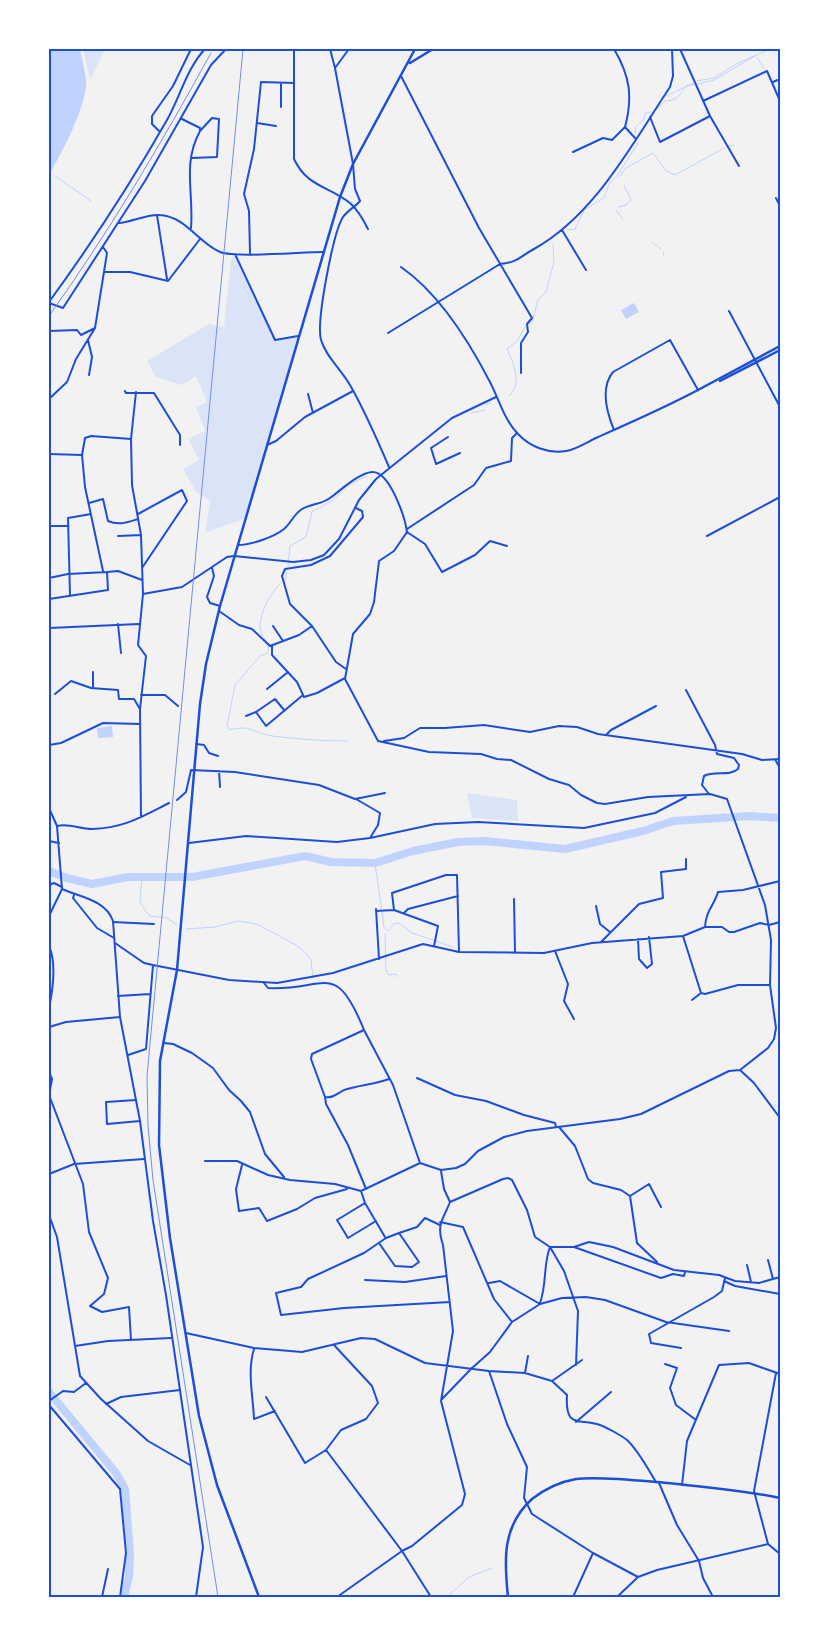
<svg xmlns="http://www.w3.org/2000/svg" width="829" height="1646" viewBox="0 0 829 1646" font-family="Helvetica,sans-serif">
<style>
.green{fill:#dbe4f7}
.water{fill:#bfd3fe}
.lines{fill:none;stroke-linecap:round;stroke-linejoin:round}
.stream{stroke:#bfd3fe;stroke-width:1}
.river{stroke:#bfd3fe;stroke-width:8}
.minor{stroke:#1d4ed8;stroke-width:2}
.tertiary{stroke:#1d4ed8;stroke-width:2}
.secondary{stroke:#1d4ed8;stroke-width:2.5}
.trunk{stroke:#1d4ed8;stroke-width:2.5}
.rail{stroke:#7290e2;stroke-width:1}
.neatline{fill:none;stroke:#1d4ed8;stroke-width:2}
</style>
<rect width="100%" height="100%" fill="#f2f2f2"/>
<path class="green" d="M83,49H105L90,80Z
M235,254L277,340L298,336L246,518L205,533L210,501L196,492L183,469L199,460L188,439L205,431L196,407L207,402L196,376L182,385L156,377L147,361L209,324L224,327L231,260Z
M467,793L517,800L518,821L472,818Z"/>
<path class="water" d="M49,49H80C82,59 85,70 86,80C88,104 61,154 49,175Z
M634,303L639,312L626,319L621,310Z
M112,726L113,737L98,738L97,728Z"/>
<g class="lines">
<path class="stream" d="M753,49L755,52
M757,57L764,69
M697,81L714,78L738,63L770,49
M698,84L714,80L755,56
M666,96L694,83
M657,109L665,101C677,101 680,95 687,85H694
M636,133L635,128L644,119L645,113L651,112
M728,146L734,145
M55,176L91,201
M620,176L626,168L653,153L666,171L675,175L724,148
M618,207L626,205L631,200L624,185
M616,210L623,219
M567,230L575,229L584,210L604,198L609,184L617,176L638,143
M652,242L661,249
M663,252L664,257
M509,396C523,385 513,361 507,349L517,341L525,327L532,322L538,300L546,292L554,262L553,244
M486,405L491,403
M471,413L485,410
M288,566L290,546L306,537L312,512L333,500L347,486L366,476
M285,581L287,572
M280,584C270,593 260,613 260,627C260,637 271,641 268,653L260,656L235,685L227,726L230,730C250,724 254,733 272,736C297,739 321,741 347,741
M375,863L384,927L388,931L394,924L399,923L412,933L453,947
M142,877L140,901L146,912L150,916L167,918L177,925
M186,929L215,927L238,921L257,924L296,945L307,954L311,960L313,978
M385,934L386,971L389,975L395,974L398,977
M447,1597L469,1577L492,1568"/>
<path class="river" d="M49,871L67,878L92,884L128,877H192L305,856L331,862L375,863L413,851L458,842L484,841L565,849L643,831L673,821L751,816L780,818
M49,1392L116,1473L125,1489L130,1554L129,1577L124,1597"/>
<path class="minor" d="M330,49L335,68
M349,49L335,68L353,164L355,189L360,201C355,207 347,211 343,217C333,233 316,322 321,340C326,357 341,369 350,385C365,411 377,439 389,467
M614,49C630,76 633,97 625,127L635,138
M680,49L710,116L739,166
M401,76L479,228L532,318L527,324L528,332L521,343V373
M773,82L780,79
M703,101L767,71L780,101
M281,107V83
M650,117L660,142L710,116
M182,119L200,128V131C182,164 194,193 191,228
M257,123L276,126
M573,152L603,138L612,140L625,127
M192,158L217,157L219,119L212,118L200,131
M776,198L780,206
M157,215L167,279
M119,223C129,223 147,214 159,215C186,216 198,243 220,252C236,258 302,252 323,252
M562,230L586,270
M250,253L249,211L244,194L254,149L261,82L294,83
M235,254L275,340L298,336
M105,272H130L168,281L200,239
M49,303L63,308L145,181L211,65L226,49
M729,311L780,407
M49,331L77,330L81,335L95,328
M388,333L500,264C519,262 519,257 534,249C595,215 632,144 670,87L673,76L672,49
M88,340L92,357L89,375
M125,391L126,393H154L180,435V445
M136,392L131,439L132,485L141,535L143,594L138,645L146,656L140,709L141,817
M308,394L313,413
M49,399L67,382L76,359L95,328L107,253L103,247
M614,430C607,413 600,388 613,372L670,340L698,390
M448,437L431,448L436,464L460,453
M267,445L276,441L305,417L353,391
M49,454L82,455L85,438L91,436L131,439
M82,455L85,487L103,571
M89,503L103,499L108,521C119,526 128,522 138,519
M138,514L182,490L187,501L142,568
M49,516L50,526H67
M407,529L474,485L486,468L511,461L512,438L517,433
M407,532L425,544L442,572L475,555L490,541L507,546
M118,536L141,535
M707,536L780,497
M107,572L118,571L142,580
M49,578L68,574L107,572L108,590L49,599
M143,594L182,587L227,557L234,556
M70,595L68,518L91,514
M219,611L239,625L252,629L270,646L299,635L312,626L336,662L346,669
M118,624L121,653
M273,626L283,641
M312,626L290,604L282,576L285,569L311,565L330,556L363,517L362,511L356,508
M49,628L139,624
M272,646V655L297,682L304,697L317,693L345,678
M93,672V688
M267,689L288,672
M686,690L715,745L717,754L734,758L739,765L738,769C729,777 715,770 704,776L702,785L709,794
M55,694L71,681L91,688L118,690L119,699H134L140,709
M141,695H165L178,706
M256,712L266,726L303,695
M246,716L256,712L275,699L284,710
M606,735L611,730L656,706
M384,741L404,738L420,728H445L484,725L530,732L559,726L577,727L598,734L742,754L762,760L780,759
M196,744L204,745L209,753L218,756
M49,745L61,743L103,723L140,724
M776,761L780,768
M219,771L220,787
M356,799L380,813L378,825L370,838
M177,800L186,792L191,770L235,772L319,785L355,799L385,793
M57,826C70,823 79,829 92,829C124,828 141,817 169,803
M49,841L59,843
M189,843L246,836L337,842L370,838L435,824L478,822L584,828L655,813L686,797
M49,885L54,883L62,887
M74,895L73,898L97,928L114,938
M514,899L515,953
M596,906L600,924L610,932
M376,909L379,959
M394,910L392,893L446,875H457L459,952
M376,911L394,910L438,926L434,946
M404,913L408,909L458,896
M49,916L62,889
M113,922L154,924
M705,927C706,910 714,906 718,892L743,890L780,881
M683,936L701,993L705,994L738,985H770
M638,939L639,959L647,968L652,964L649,937
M601,942L639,904L663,898L661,872L686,869V859
M115,943L144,963L153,965L229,980L277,983L333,973L423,944L459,952L544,953L592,943L683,936L705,927H722L729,932H734L760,923L769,925L780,922
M49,946C57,964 53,989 49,1008
M555,951L568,984L564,1001L574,1019
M118,996L150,994
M692,1000L701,993
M49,1027L66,1022L120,1017
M164,1043L173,1044L192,1053L213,1068L229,1090L241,1101L250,1112L265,1154L284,1177
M128,1055L146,1049L153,965
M740,1070L754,1083L780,1118
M49,1072L52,1079L49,1095
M417,1078L455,1095L486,1101L524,1115L555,1123L556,1127
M49,1095L83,1184L89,1232L108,1278L104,1294L90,1306
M325,1097L311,1059L312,1054L364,1030L393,1085L420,1163
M136,1100L106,1102L107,1124L140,1121
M559,1127L575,1146L588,1179L593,1183L621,1190L630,1196L637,1243L657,1262
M205,1161H237L268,1175L290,1180L335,1184L361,1191L420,1163L441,1170L456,1168L465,1164L478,1151L504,1137L527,1131L620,1119L641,1114L729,1071L740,1070L768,1048L774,1039L776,1028L770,985L771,940L765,905L727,799L710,794L648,797L605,804L597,803L581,795L569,785L549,779L511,760L497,759L481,754L429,752L378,741L345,679L353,634L370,614L374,602L379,561L394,551L407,532C405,518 390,471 372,472C359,473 341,490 330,498C322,504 311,504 302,509C294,514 291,523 284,529C274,537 251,545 238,545
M242,1165L236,1189L239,1211L259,1208L267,1221L297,1209L315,1198L347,1189
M441,1171L444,1189L450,1202
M49,1174L74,1164L144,1159
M366,1189L348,1145L326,1104L325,1097C334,1099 339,1091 347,1089C361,1085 375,1084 389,1079
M361,1191L365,1203L385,1237
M630,1196L649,1184L661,1207
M365,1203L337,1220L348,1238L376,1221
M49,1215L57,1237L80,1376L101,1399L148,1441L190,1465
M440,1222L463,1227L494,1299L512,1322
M399,1233L417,1227L425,1218L440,1225
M379,1243L395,1266L412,1267L419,1262L399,1233L386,1238L364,1253L308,1279L301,1287L276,1293L281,1315L344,1308L450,1302
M550,1247H574L661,1278L673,1274L684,1276L685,1272
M574,1247L589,1242L613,1247L674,1270L719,1275L735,1281L759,1283L780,1277
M768,1260L773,1279
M747,1265L751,1282
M365,1280L405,1282L446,1276
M724,1281L735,1286L780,1294
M489,1283L500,1281L540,1304
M540,1303C547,1284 543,1265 550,1247
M90,1306L102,1312L129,1307L131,1340
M186,1333L254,1348L302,1352L361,1338L375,1339L425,1363L489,1371L525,1373L552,1381L567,1395C565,1429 578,1418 600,1425C606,1427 622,1436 627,1440C638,1450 648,1469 656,1482
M334,1345L372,1386L378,1403L366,1419L341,1430L326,1450L402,1551L431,1597
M75,1346L108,1341L171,1338
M681,1348L651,1343L649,1334L714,1297L722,1291L725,1278
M254,1349C247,1371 253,1395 254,1419L275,1411
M665,1364L677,1368L670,1388L676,1405L696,1420
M489,1371L507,1424L527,1467L524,1498L532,1514L593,1553L638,1577
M525,1373L528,1356
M776,1373L754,1491L768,1544L780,1554
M552,1381L582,1360
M266,1397L305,1463L326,1450
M442,1399L471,1369L490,1352L512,1322L540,1304L562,1298L586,1297L605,1300L666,1322L729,1331
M49,1401L63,1391L74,1392L86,1383
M106,1404L121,1397L180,1390
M49,1405L120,1489L126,1553L120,1597
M576,1422L611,1392
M659,1483L677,1525L699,1561L703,1578L713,1597
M682,1485L687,1441L719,1365L749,1363L780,1374
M402,1551L412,1546L462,1505L465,1494L441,1401L453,1331L443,1245C436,1224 443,1220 450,1202L503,1179L508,1178L512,1180L527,1210L535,1237L550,1247L564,1271L578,1311L576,1365
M102,1597L108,1569
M573,1597L593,1553
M617,1597L638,1577L657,1570L768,1544"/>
<path class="tertiary" d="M294,49V159C307,187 329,186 350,203C358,210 363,219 368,229
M160,132L152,124V116L173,86L191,49
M401,267C440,294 470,343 491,384C499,400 505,421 518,434C530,447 549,454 566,451C578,449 587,442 598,437C632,422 664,408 698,390
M49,302C92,243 131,183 167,120C180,97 187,68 205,49
M234,556L293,562L311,560L324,555L339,539L359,500L376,479L452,418L496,397
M212,568L214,576L207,597L210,603L220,606
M49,808L57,826L62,889C80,897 106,900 113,921L120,1017L140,1121L153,1221L166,1295L203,1547L196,1597
M264,983L268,988C326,991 335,958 364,1030
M337,1597L402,1551"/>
<path class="secondary" d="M508,1597C504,1560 502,1526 532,1499C546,1488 559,1482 576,1479C601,1476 642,1481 667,1483C705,1487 743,1490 780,1498"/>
<path class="trunk" d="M410,63L433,49
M720,381L780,350
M698,390L780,346
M259,1597L217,1485L199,1416L170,1238L159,1145L160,1061L177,970L200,704L206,664L220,606L340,197L353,164L415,49"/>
<path class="rail" d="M49,316C109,232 161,144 211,53
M218,1597L153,1180L148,1126L147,1076L243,49"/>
</g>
<rect width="829" height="1646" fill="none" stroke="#ffffff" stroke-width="100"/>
<rect x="50" y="50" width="729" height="1546" class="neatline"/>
</svg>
